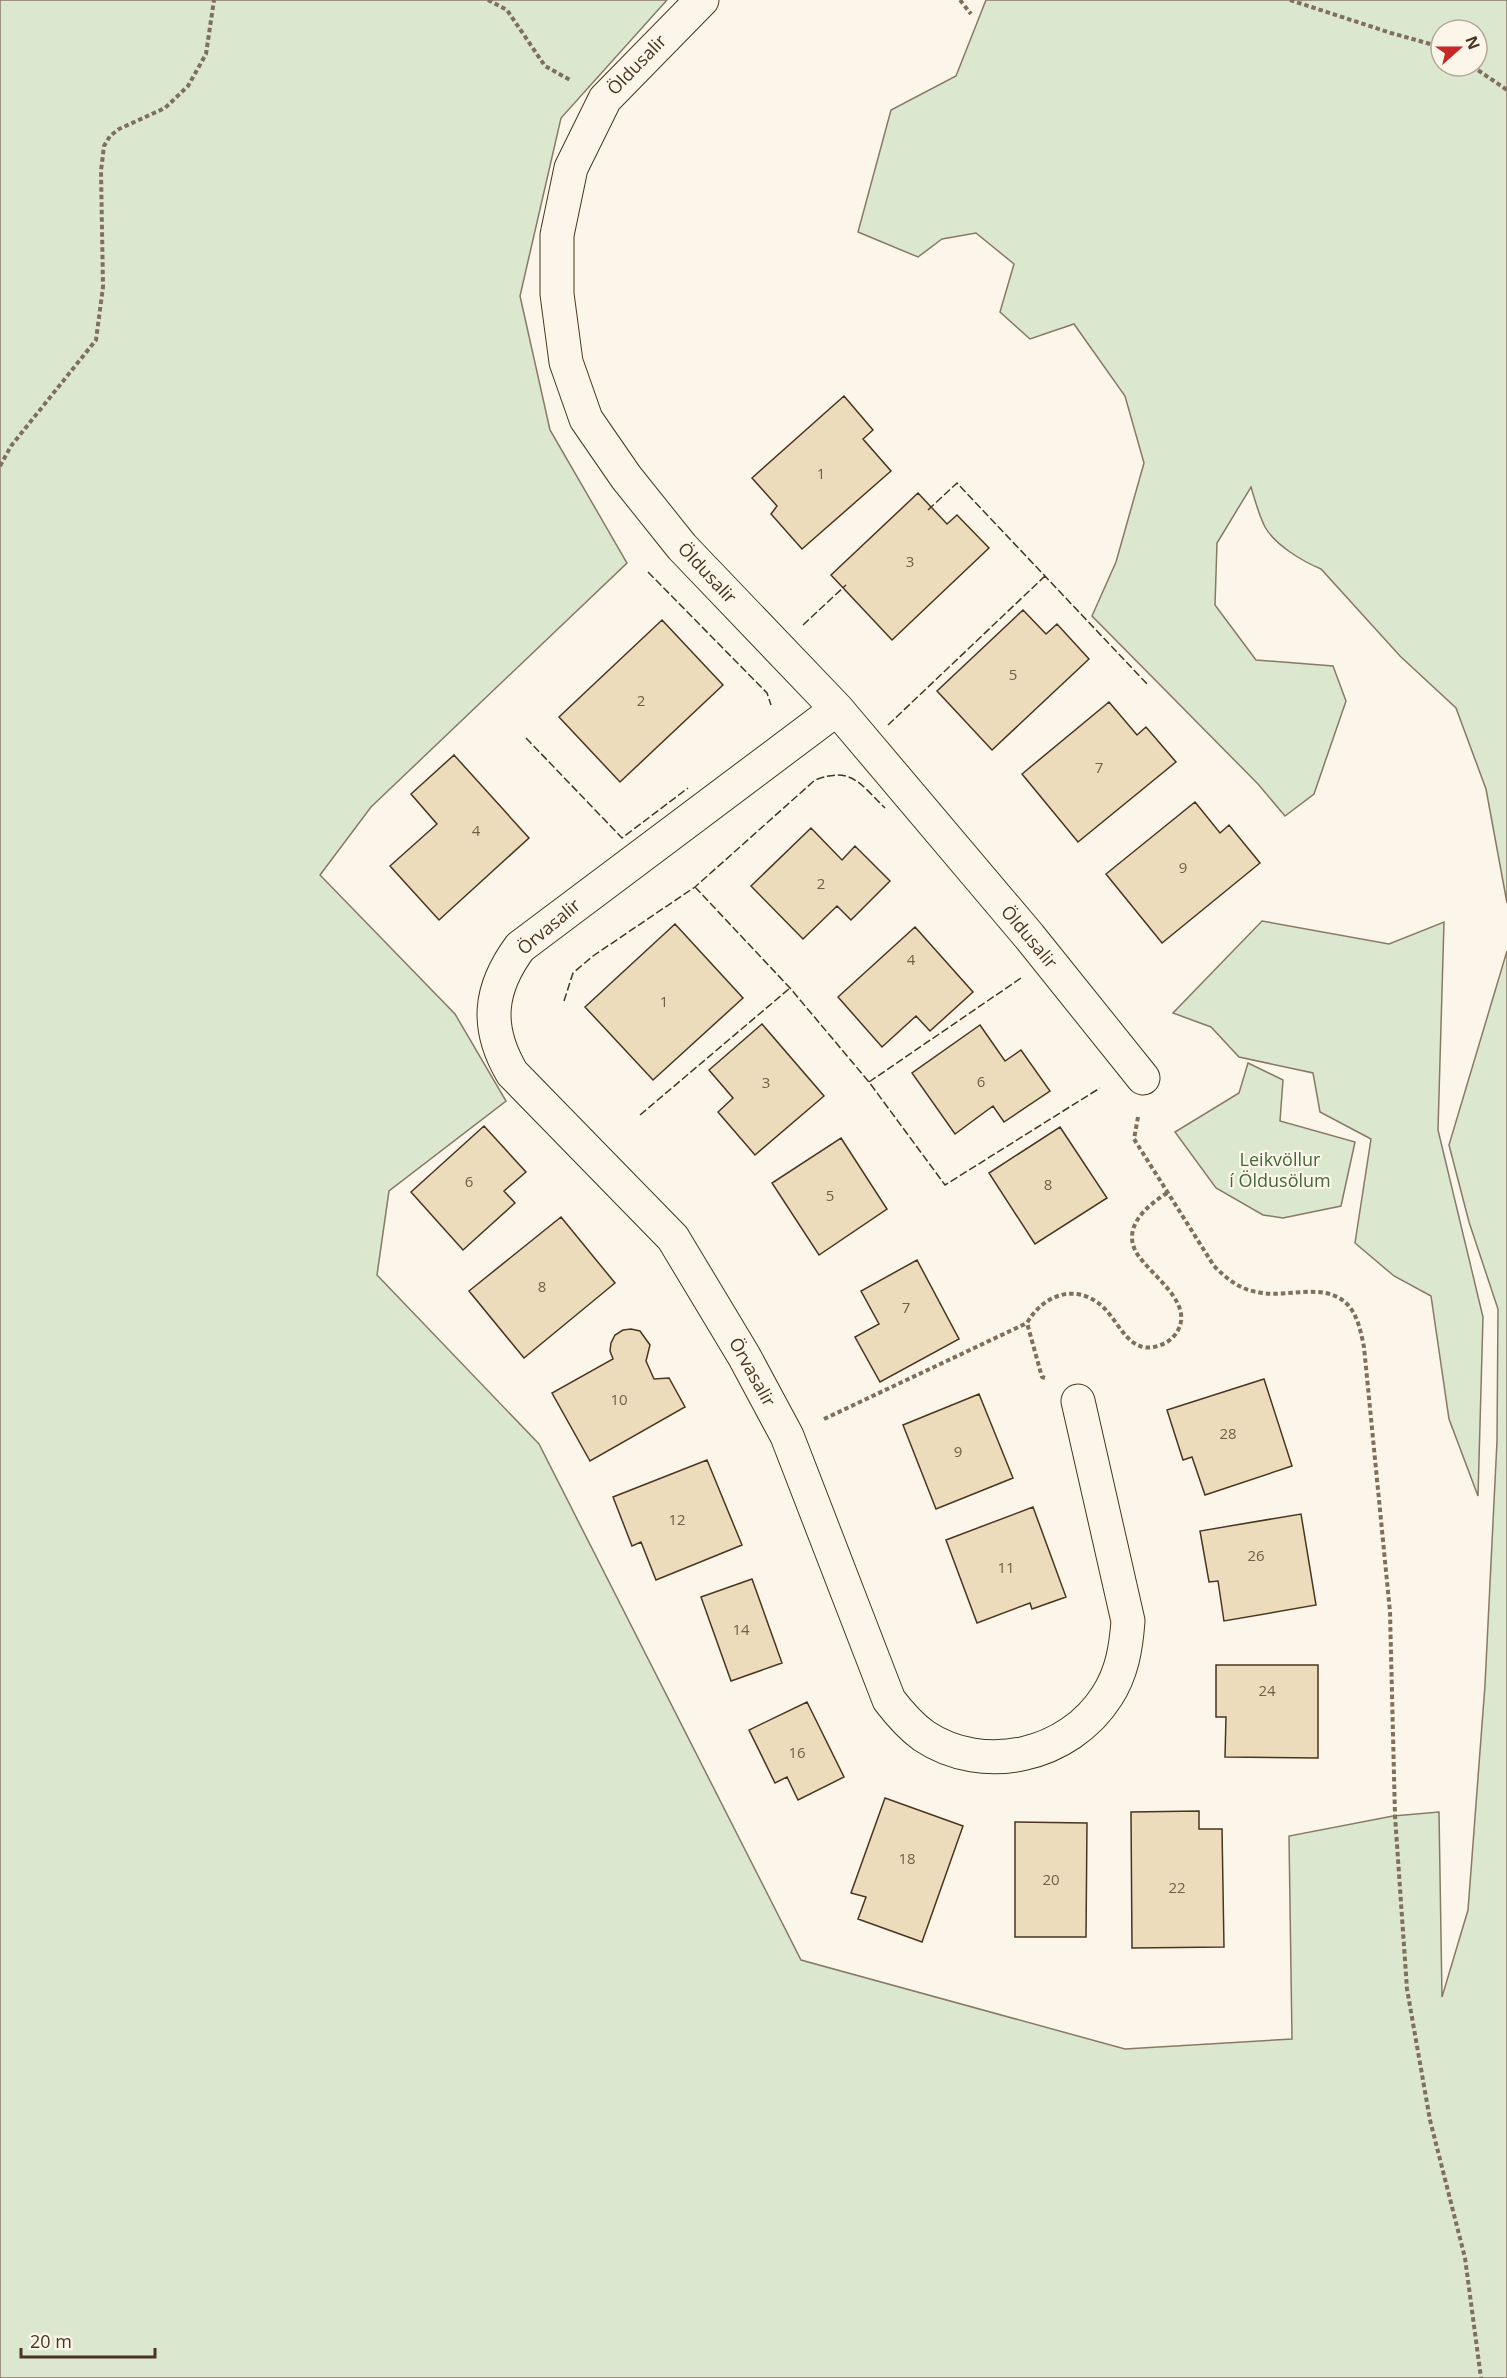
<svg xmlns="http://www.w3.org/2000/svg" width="1507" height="2378" viewBox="0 0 1507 2378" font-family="'Open Sans',sans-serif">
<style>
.green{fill:#dce7d0;stroke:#887966;stroke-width:1.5;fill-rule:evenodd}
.building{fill:#ecdcbc;stroke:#4a3520;stroke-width:1.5}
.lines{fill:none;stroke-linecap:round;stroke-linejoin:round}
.minor-casing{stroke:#4a3520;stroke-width:35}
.path{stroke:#7f6f5c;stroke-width:4;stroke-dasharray:4.5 3;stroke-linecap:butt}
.minor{stroke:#fbf6e9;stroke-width:33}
.fence{stroke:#4a3520;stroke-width:1.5;stroke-dasharray:8 3;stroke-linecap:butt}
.labels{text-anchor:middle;stroke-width:4.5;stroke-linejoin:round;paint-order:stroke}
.number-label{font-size:15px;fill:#725f47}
.street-label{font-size:18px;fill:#4a3520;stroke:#fbf6e9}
.park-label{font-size:18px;fill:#436837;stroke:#fbf6e9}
</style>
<rect width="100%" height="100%" fill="#fbf6e9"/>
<path class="green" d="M0,0H667L561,118L520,296L550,430L627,563L371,807L320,875L455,1014L506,1101L389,1191L377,1275L539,1444L801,1960L1125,2049L1292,2039L1289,1836L1393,1816L1439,1812L1442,1997L1468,1910L1485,1685L1497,1441L1498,1309L1469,1222L1449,1145L1507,951V2378H0Z
M986,0H1507V903L1486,789L1456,708L1400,656L1321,569C1302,561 1275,545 1265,527C1259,515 1255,501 1251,487L1217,543L1215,605L1256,660L1333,666L1346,701L1314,794L1285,816L1258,784L1092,616L1116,562L1144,463L1125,396L1074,324L1030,339L1000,312L1014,264L976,233L942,239L918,257L858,232L891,110L956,76ZM1441,30H1477V66H1441Z
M1262,921L1389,944L1444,922L1438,1130L1483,1317L1478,1496L1449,1419L1431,1296L1394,1276L1355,1243L1371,1139L1320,1112L1313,1073L1239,1057L1211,1027L1173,1013Z
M1248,1063L1283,1080L1280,1121L1355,1142L1341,1206L1283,1218L1263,1215L1216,1188L1175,1132L1239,1093Z"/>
<path class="building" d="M844,396L873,430L863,439L891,471L802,549L771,514L777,506L752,478Z
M918,493L947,524L957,515L989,548L892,640L831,575Z
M1023,610L1046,634L1057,624L1089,659L992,750L937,691Z
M662,620L723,685L620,782L559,717Z
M1109,702L1137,735L1146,727L1176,762L1078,842L1022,774Z
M454,755L529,838L439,920L390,866L437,824L411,794Z
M1195,802L1220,833L1229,825L1260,863L1162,943L1106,874Z
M811,828L842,860L855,846L890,881L851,920L837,906L803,939L751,886Z
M675,924L743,998L653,1080L585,1007Z
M915,927L973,992L930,1031L916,1016L882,1047L838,997Z
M762,1024L824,1096L755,1155L718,1112L733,1098L709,1070Z
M980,1025L1005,1061L1021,1050L1050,1091L1004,1122L993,1106L955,1134L912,1073Z
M484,1126L526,1172L504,1191L515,1203L463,1250L411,1192Z
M1060,1127L1107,1198L1035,1244L989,1173Z
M841,1138L887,1209L819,1255L772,1183Z
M561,1217L615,1283L524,1358L469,1291Z
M917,1260L959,1339L880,1382L855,1337L879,1324L861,1291Z
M631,1329L640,1331L650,1345L646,1361L654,1379L669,1378L685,1407L590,1461L552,1393L613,1359L610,1351L611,1343L615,1335L623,1330Z
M1264,1379L1292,1466L1205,1495L1192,1457L1183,1460L1167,1410Z
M979,1394L1013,1478L936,1509L903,1425Z
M707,1460L742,1545L656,1580L641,1542L632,1546L613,1497Z
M1033,1507L1066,1597L1032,1609L1030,1603L977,1623L946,1540Z
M1301,1514L1316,1605L1224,1621L1218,1581L1209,1582L1200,1531Z
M752,1579L782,1663L731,1681L701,1597Z
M1216,1665H1318V1758L1225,1757L1226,1717H1216Z
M807,1702L844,1777L798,1800L787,1777L775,1783L749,1730Z
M885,1798L963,1826L922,1942L858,1919L866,1897L851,1893Z
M1199,1811V1829H1222L1224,1947L1132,1948L1131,1812Z
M1015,1822L1087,1823L1086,1937H1015Z"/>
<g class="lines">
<g class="minor-casing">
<path id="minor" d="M702,0L605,99L571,168L557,235V294L566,362L586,419L626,477L682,547L837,709L1029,936L1143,1078
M837,709L520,947C489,989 485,1027 512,1073L673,1238L744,1356L787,1436L889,1700C899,1713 910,1726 924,1736C984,1776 1069,1756 1107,1696C1122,1673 1126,1648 1128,1621L1078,1401"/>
</g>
<path class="path" d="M488,0L507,10L545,66L572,81
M960,0L971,14
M1290,0L1391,33L1441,47
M1472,66L1507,90
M0,466L11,446L96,340L103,287L101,171L104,146L110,136L119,129L165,108L188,86L206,54L214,0
M1138,1117L1134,1139L1214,1266C1227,1279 1239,1289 1257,1292C1286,1299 1324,1281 1347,1304C1358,1315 1361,1333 1364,1347L1390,1612L1395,1816L1407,1989L1430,2120L1465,2258L1481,2378
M1045,1378L1042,1377L1027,1323C1043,1295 1076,1282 1103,1307C1120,1323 1129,1355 1158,1346C1164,1344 1170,1341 1174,1336C1200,1305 1149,1275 1136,1252C1122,1226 1148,1205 1167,1193
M824,1419L1027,1323"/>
<use href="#minor" class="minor"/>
<path class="fence" d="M928,510L957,483L1148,685
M648,572L767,693L771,705
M803,625L846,585
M888,725L1045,576
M526,738L622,838L688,788
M695,887L790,988L869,1082L945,1185L1100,1088
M564,1001L573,973L593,956L695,887L815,780C852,766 860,784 885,808
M869,1082L1021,978
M640,1115L790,988"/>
</g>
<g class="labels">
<g class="number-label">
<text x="821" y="479">1</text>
<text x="910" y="567">3</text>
<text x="1013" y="680">5</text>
<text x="641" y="706">2</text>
<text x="1099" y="773">7</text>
<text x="476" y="836">4</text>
<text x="1183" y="873">9</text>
<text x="821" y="889">2</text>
<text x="911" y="965">4</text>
<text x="664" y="1007">1</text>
<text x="981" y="1087">6</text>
<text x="766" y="1088">3</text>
<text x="469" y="1187">6</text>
<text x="1048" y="1190">8</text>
<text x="830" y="1201">5</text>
<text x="542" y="1292">8</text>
<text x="906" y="1313">7</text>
<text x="619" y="1405">10</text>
<text x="1228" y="1439">28</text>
<text x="958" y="1457">9</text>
<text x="677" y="1525">12</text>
<text x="1256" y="1561">26</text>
<text x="1006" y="1573">11</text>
<text x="741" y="1635">14</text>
<text x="1267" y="1696">24</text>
<text x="797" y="1758">16</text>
<text x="907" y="1864">18</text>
<text x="1051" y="1885">20</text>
<text x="1177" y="1893">22</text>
</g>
<g class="street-label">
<text transform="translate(637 65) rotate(-46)" y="6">Öldusalir</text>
<text transform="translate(707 573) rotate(47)" y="6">Öldusalir</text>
<text transform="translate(549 927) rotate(-40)" y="6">Örvasalir</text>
<text transform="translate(1029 937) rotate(50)" y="6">Öldusalir</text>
<text transform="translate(752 1372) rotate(61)" y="6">Örvasalir</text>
</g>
<g class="park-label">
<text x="1280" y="1166">Leikvöllur<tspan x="1280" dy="21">í Öldusölum</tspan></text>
</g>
</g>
<g transform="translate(1459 48) rotate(69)"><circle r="28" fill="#fbf6e9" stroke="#b4a999" stroke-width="1.5"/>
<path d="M0-4.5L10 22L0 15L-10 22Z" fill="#c62828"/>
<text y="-9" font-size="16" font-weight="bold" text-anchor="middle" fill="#4a3520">N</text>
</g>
<path d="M21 2348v9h134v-9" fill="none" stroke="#4a3520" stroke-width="3"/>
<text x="30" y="2348" font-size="18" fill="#4a3520" stroke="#fbf6e9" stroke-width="4.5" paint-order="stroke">20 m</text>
</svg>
